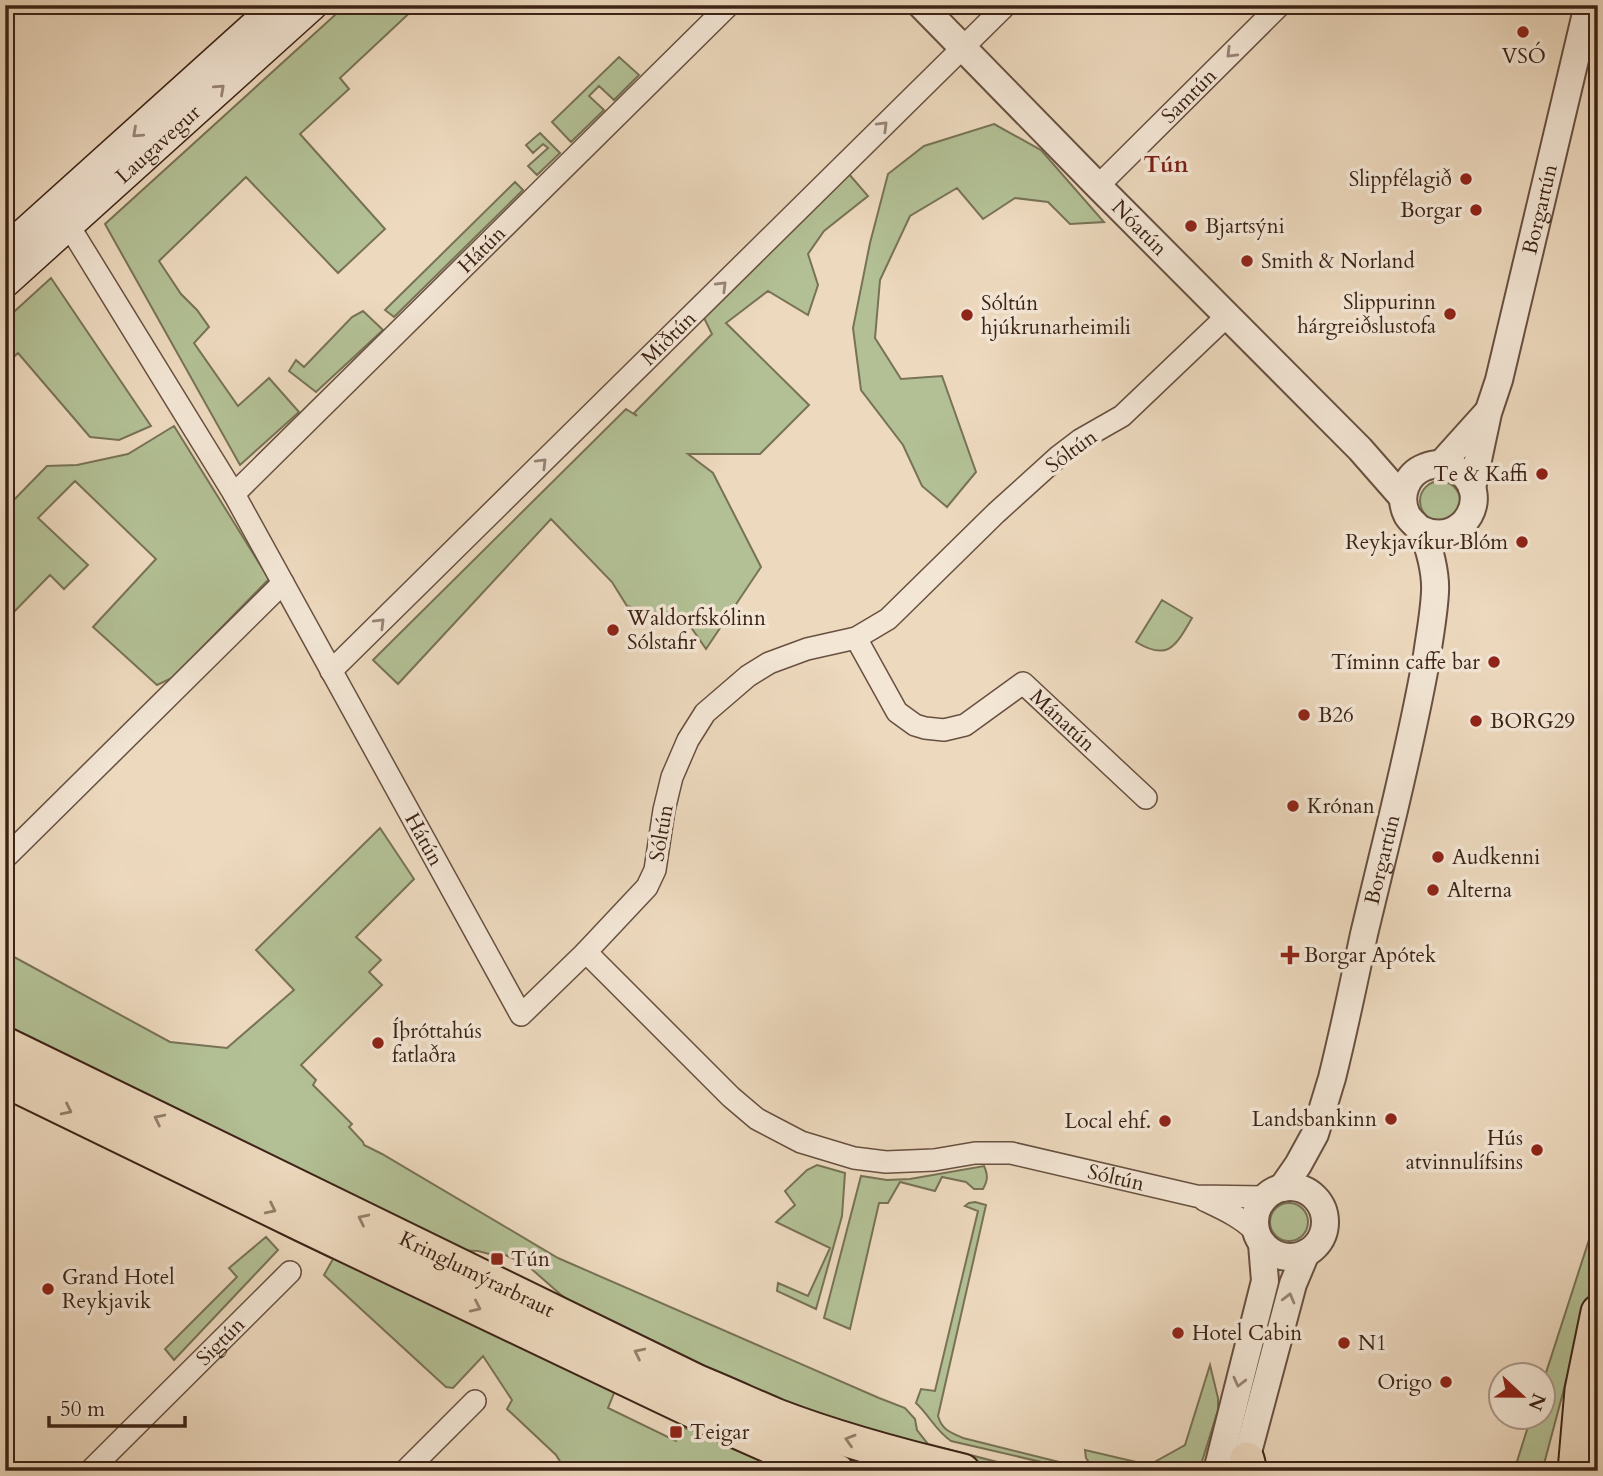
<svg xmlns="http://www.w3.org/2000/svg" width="1603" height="1476" viewBox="0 0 1603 1476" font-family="Cardo,serif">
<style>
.green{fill:#b3c095;stroke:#787256;stroke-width:2}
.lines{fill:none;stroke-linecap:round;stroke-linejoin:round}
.minor-casing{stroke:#685040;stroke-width:24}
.tertiary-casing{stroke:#685040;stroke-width:30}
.secondary-casing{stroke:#3c2316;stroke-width:33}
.primary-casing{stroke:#3c2316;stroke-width:37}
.minor{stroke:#f3e6d5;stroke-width:21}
.tertiary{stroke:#f3e6d5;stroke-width:26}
.secondary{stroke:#f3e6d5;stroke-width:30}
.primary{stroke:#edd9be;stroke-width:33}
.oneway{stroke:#988476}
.oneway2{stroke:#947e6a}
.poi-dot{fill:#8f2418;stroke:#f3e6d5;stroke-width:2.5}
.labels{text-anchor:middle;stroke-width:7;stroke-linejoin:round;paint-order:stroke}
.poi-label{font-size:21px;fill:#3c2316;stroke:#f3e6d5;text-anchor:start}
.street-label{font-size:21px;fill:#3c2316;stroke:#f3e6d5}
.neighbourhood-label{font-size:23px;font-weight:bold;fill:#7a1f14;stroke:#f3e6d5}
</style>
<rect width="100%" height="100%" fill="#edd9be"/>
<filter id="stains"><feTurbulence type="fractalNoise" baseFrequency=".00286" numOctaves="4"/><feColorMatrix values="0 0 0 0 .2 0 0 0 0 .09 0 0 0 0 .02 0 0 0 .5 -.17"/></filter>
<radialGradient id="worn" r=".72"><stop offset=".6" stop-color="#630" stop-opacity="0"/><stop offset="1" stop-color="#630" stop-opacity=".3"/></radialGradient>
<path class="green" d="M346,5H418L340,78L349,89L300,134L385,229L338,273L246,177L159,261L181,294L197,310L209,327L194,343L238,406L269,378L299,412L240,465L105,224Z
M619,57L639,75L614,100L599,86L589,96L604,110L571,142L552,122Z
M994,124L1041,150L1104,222L1070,224L1048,202L1015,198L983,219L957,188L910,216L880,280L875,338L901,379L942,376L976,472L947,507L922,486L903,445L861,390L853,328L870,243L888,174L924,146Z
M540,133L560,153L537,175L528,166L548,148L543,144L533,153L526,145Z
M848,173L868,196L824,231L808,254L818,285L808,315L768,291L726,323L809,405L760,454H688L713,473L761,567L706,649L686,620L627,606L612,582L551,519L398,684L373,660L626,409L637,416L634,413L712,334L703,316Z
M515,182L523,190L394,317L385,310Z
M51,278L151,426L119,440L90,437L18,353L5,365V320Z
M363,311L383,330L316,392L289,371L296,360L304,367L352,317Z
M174,426L269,579L172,678L157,685L93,627L156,559L75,481L38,518L88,565L64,589L50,575L5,621V509L47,466L77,465L128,454Z
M1420 501a20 20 0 1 1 40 0a20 20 0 1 1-40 0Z
M1162,600L1192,618C1176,645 1169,662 1136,642Z
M380,828L414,879L356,937L381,960L369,972L382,985L301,1065L316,1080L313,1085L352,1124L349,1127L363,1142L364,1145L382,1154L558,1258L879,1398L905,1408L915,1419L917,1430L928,1444L1032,1471H1004L879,1438L706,1372L595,1320L560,1294L527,1265L501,1253L493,1255L478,1251L455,1250L5,1032V952L170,1042L227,1048L294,990L256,950Z
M817,1165L845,1173L842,1216L816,1309L777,1291L778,1283L808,1296L830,1248L776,1222L795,1205L785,1191L807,1170Z
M984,1166C988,1175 988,1180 983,1189H974L966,1182L942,1177L935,1191L900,1182L888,1203H879L850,1329L824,1318L861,1176L887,1180L910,1179Z
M975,1202L986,1205L938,1416C942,1430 950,1432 963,1438L1075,1466L1080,1471L951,1441C935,1430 930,1416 916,1403L921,1389L935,1391L978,1211L965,1206L969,1203Z
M1270 1222a19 19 0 1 1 38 0a19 19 0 1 1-38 0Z
M1598,1212V1261L1544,1464L1540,1471H1514L1531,1417L1544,1416V1379Z
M278,1232L298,1233L594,1376L614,1393L608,1408L676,1441L683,1428L712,1432L798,1471H566L556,1455L507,1409L512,1400L483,1356L453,1388L446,1387L324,1275L333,1259Z
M266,1237L278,1250L174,1360L165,1349L237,1277L229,1268Z
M1210,1365L1218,1398V1410L1199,1471H1095L1086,1458L1085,1450L1149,1465L1185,1445Z"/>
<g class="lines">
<g class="minor-casing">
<g id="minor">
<path id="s1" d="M1098,186L1280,5"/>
<path id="s2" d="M69,226L234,494L521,1015L586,952"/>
<path id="s3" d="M1227,316L1122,416L1080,440L1059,456L996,513L888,619L856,638L807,649L769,663L748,676L705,713L688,740L672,777L664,810L655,870L647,887L586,952L731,1097L757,1119L801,1142L854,1158L886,1162L934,1160L975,1153H1011L1196,1196L1265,1197"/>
<path id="s4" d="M234,494L729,5"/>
<path id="s5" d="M856,638L897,712L915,725L925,728L944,730L965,725L1023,683L1146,798"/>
<path id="s6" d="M331,671L1006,5"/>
<path d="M5,858L283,583"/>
<path d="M1204,1200C1223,1209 1241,1217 1256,1232"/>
<path id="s7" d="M90,1471L290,1272"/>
<path d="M405,1471L475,1401"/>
</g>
</g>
<g class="tertiary-casing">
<g id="tertiary">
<path id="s8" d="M921,5L1098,186L1360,449L1403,498"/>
<path d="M1441,464L1486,414"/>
<path id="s9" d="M1472,488L1488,413L1499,380L1588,5"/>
<circle cx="1290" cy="1222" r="35"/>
<path id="s10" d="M1282,1188L1298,1165L1315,1134L1332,1078C1344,1030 1354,982 1364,934C1374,892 1384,851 1394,810C1406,759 1418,707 1427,655C1430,634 1434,613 1435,592C1436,575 1430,546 1421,531C1417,525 1411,522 1407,515C1398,497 1406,474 1425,467C1435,463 1446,463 1456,469C1495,492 1464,550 1420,529"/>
<path d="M1217,1471L1265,1281L1262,1244"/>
<path d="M1243,1471L1293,1284L1306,1253"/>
</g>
</g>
<g class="secondary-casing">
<g id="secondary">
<path d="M5,251L278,5"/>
<path id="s11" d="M5,282L312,5"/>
</g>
</g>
<g class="primary-casing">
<g id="primary">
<path id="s12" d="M5,1044L698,1382C725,1393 751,1405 777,1416C837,1439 900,1456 963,1471"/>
<path d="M5,1080L303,1225L729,1428L781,1451L837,1471"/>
<path d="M1247,1459L1250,1471"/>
<path d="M1575,1471L1582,1390L1598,1312"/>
</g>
</g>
<use href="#minor" class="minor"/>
<use href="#tertiary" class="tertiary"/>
<use href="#secondary" class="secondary"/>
<use href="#primary" class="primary"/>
</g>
<defs><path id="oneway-chevron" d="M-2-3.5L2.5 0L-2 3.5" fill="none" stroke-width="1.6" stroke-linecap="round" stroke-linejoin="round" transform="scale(1.75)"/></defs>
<g class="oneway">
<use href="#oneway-chevron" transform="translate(1231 53) rotate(135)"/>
<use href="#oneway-chevron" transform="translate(220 89) rotate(-42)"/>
<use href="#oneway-chevron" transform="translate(883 126) rotate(-45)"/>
<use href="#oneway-chevron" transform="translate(137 133) rotate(138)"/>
<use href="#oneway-chevron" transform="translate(722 286) rotate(-45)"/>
<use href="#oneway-chevron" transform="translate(542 463) rotate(-45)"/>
<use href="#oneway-chevron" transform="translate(380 623) rotate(-45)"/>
<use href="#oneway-chevron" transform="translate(1289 1298) rotate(-75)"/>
<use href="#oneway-chevron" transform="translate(1239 1382) rotate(104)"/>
</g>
<g class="oneway2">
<use href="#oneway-chevron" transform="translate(67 1110) rotate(26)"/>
<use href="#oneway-chevron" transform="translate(159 1119) rotate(-154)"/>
<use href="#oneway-chevron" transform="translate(271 1209) rotate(26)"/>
<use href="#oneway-chevron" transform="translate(363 1219) rotate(-154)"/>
<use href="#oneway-chevron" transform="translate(476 1307) rotate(25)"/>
<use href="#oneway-chevron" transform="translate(639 1353) rotate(-154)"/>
<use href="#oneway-chevron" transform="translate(850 1440) rotate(-163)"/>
</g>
<g class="poi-dot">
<circle cx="1523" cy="32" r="7"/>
<circle cx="1466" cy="179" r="7"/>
<circle cx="1476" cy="210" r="7"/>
<circle cx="1191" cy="226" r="7"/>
<circle cx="1247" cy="261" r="7"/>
<circle cx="1450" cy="314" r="7"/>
<circle cx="967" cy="315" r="7"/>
<circle cx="1542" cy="474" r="7"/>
<circle cx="1522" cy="542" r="7"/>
<circle cx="613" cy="630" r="7"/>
<circle cx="1494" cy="662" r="7"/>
<circle cx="1304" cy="715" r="7"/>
<circle cx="1476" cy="721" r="7"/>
<circle cx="1293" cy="806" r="7"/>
<circle cx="1438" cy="857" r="7"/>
<circle cx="1433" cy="890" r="7"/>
<path d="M1286.5 944.5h7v7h7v7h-7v7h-7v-7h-7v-7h7z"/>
<circle cx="378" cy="1043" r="7"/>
<circle cx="1391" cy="1119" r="7"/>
<circle cx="1165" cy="1121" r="7"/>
<circle cx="1537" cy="1150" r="7"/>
<rect x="490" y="1252" width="14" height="14" rx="3.5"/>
<circle cx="48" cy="1289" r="7"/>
<circle cx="1178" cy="1333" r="7"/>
<circle cx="1344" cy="1343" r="7"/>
<circle cx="1446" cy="1382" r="7"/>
<rect x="669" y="1425" width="14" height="14" rx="3.5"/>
</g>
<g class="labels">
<g class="poi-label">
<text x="1523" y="63" text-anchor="middle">VSÓ</text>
<text x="1452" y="186" text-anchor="end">Slippfélagið</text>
<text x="1462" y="217" text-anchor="end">Borgar</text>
<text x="1205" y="233">Bjartsýni</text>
<text x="1261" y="268">Smith &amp; Norland</text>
<text x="1436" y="309" text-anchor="end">Slippurinn<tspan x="1436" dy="24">hárgreiðslustofa</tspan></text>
<text x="981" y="310">Sóltún<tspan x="981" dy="24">hjúkrunarheimili</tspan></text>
<text x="1528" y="481" text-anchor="end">Te &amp; Kaffi</text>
<text x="1508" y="549" text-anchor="end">Reykjavíkur Blóm</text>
<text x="627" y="625">Waldorfskólinn<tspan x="627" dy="24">Sólstafir</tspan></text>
<text x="1480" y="669" text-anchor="end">Tíminn caffe bar</text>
<text x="1318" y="722">B26</text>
<text x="1490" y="728">BORG29</text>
<text x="1307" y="813">Krónan</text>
<text x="1452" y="864">Audkenni</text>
<text x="1447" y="897">Alterna</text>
<text x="1304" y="962">Borgar Apótek</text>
<text x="392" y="1038">Íþróttahús<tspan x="392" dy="24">fatlaðra</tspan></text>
<text x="1377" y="1126" text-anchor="end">Landsbankinn</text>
<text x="1151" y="1128" text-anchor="end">Local ehf.</text>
<text x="1523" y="1145" text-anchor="end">Hús<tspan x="1523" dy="24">atvinnulífsins</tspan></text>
<text x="511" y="1266">Tún</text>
<text x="62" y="1284">Grand Hotel<tspan x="62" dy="24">Reykjavik</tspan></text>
<text x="1192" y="1340">Hotel Cabin</text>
<text x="1358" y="1350">N1</text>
<text x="1432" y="1389" text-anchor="end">Origo</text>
<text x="690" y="1439">Teigar</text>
</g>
<g class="street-label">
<text dy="7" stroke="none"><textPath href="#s1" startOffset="128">Samtún</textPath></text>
<text dy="7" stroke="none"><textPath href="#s11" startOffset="206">Laugavegur</textPath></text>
<text dy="7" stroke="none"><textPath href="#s9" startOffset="287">Borgartún</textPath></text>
<text dy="7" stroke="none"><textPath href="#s8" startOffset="312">Nóatún</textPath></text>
<text dy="7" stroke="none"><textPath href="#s4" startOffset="348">Hátún</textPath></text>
<text dy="7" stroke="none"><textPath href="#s6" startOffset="474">Miðtún</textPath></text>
<text transform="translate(1071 451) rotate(-36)" y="7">Sóltún</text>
<text dy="7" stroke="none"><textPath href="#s5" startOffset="284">Mánatún</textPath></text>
<text transform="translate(661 833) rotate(-80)" y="7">Sóltún</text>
<text dy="7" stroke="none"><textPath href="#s2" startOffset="709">Hátún</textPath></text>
<text dy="7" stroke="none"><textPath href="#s10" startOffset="346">Borgartún</textPath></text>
<text dy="7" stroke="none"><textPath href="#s3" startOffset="1550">Sóltún</textPath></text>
<text dy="7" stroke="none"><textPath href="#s12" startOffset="525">Kringlumýrarbraut</textPath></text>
<text dy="7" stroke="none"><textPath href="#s7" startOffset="184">Sigtún</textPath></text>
</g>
<g class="neighbourhood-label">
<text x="1166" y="172">Tún</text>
</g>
</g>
<rect width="1603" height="1476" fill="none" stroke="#edd9be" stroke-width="28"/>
<rect x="7" y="7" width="1589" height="1462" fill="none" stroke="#3c2316" stroke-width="3.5"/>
<rect x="14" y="14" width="1575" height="1448" fill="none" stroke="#3c2316" stroke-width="2"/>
<g transform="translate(1522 1396) rotate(112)"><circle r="33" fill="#f3e6d5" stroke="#aa9889" stroke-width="2"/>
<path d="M0-5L12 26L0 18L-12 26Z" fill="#8f2418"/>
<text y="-10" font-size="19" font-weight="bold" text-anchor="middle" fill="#3c2316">N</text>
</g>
<path d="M49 1416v10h136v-10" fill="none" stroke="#3c2316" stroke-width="3.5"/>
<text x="60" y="1416" font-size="21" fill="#3c2316" stroke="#f3e6d5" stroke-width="5" paint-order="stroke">50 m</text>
<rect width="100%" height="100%" filter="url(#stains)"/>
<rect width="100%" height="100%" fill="url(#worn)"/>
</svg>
